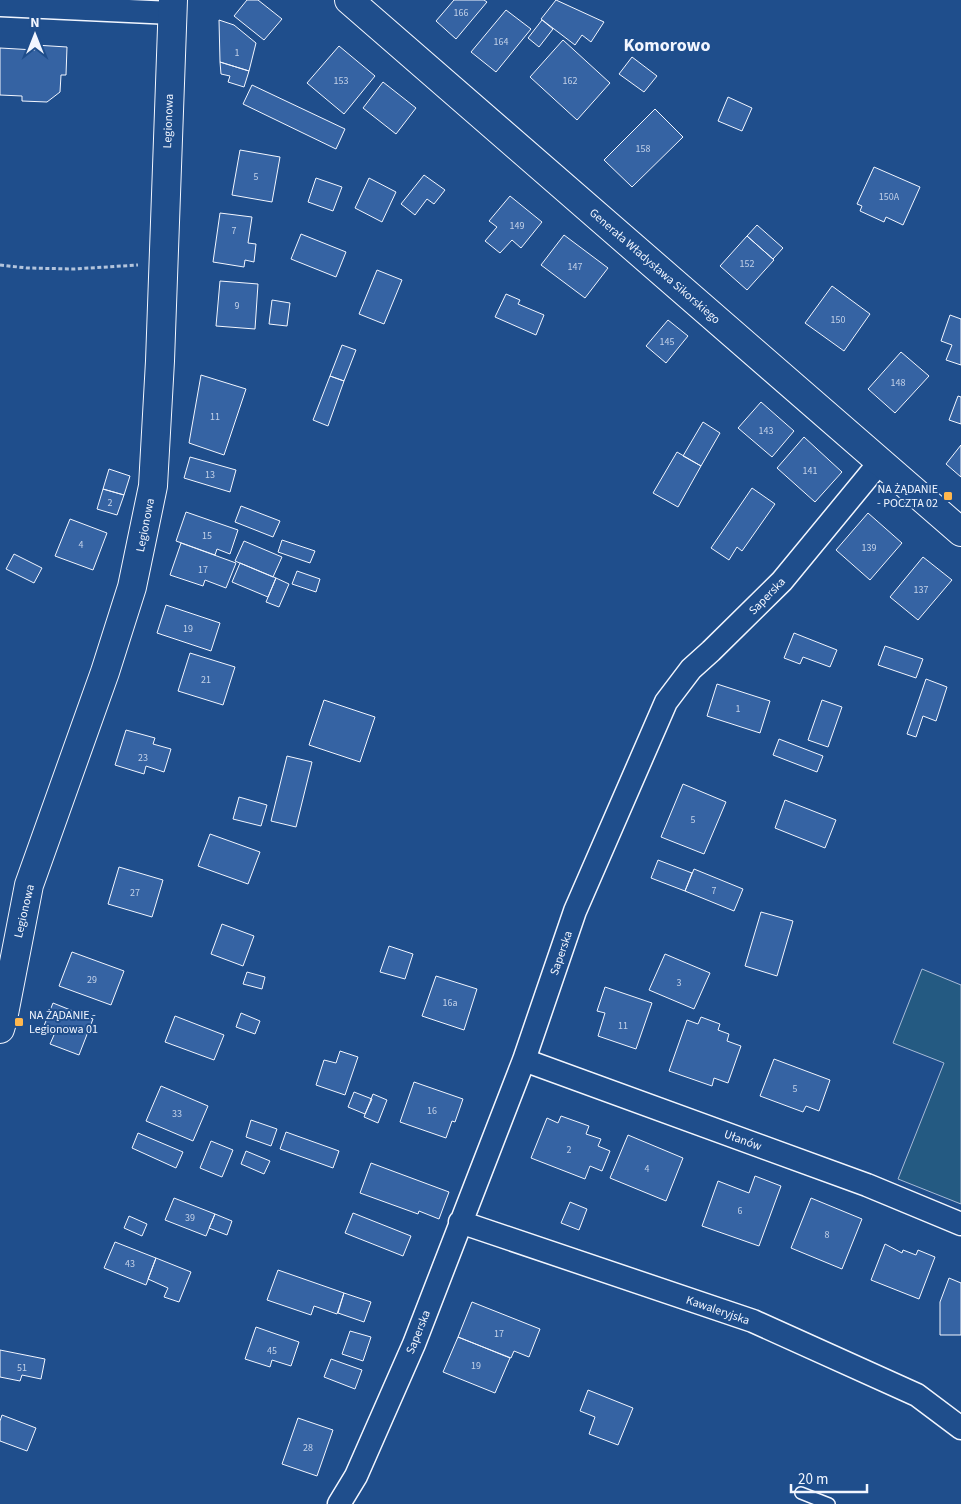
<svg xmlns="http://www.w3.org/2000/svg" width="961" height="1504" viewBox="0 0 961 1504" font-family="'Source Sans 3',sans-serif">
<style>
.green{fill:#245a82;stroke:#a8bbd7}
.building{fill:#3563a3;stroke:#f2f6ff}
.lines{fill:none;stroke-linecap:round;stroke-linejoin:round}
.lane-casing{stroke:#f2f6ff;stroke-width:14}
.street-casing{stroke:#f2f6ff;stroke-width:25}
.secondary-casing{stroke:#f2f6ff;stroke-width:30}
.path{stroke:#b3c4dc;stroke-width:3;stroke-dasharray:4 2.5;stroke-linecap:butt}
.lane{stroke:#1f4e8c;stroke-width:11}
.street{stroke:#1f4e8c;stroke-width:22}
.secondary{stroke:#1f4e8c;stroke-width:28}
.poi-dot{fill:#ffb74d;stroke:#1f4e8c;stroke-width:2}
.labels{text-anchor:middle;stroke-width:4;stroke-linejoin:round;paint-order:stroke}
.number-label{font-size:10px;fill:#c3d1e8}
.street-label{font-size:12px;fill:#f2f6ff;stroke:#1f4e8c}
.poi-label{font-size:12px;fill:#f2f6ff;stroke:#1f4e8c;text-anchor:end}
.district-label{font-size:18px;font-weight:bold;fill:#f2f6ff;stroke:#1f4e8c}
</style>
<rect width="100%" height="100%" fill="#1f4e8c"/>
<path class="green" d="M922,969L961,985V1204L898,1179L944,1063L893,1043Z"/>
<path class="building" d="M247,0H258L282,19L264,40L234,16Z
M454,0H484L487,2L456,39L436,21Z
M556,0L604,22L591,42L582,35L575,45L541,19Z
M506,10L531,29L496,72L471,52Z
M219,20L234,25L256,43L249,71L220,62Z
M542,20L553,29L539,47L528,38Z
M563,40L610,83L577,120L530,77Z
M35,45L67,47L66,75H61L60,92L47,102L22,101V96L0,95V48L35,50Z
M339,46L375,76L344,114L307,83Z
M632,57L657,76L644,92L619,74Z
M220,62L249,71L244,87L228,82L230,76L221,74Z
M383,82L416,108L396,134L363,108Z
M252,85L345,129L336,149L243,104Z
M728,97L752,108L742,131L718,121Z
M655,109L683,137L632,187L604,160Z
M240,150L280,157L272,202L232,195Z
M874,167L920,187L903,225L886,217L884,222L860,211L862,206L857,204Z
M424,175L445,190L434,204L427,199L415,215L401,204Z
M316,178L342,187L333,211L308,202Z
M369,178L396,192L382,222L355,208Z
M510,196L542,222L521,248L512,240L500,253L485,241L497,227L489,221Z
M220,213L252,217L248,243L256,244L254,262L245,260L244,267L213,262Z
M757,225L783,248L773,259L747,236Z
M301,234L346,252L336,277L291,259Z
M564,235L608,268L585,298L541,265Z
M747,236L774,260L747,290L720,266Z
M377,270L402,280L384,324L359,314Z
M220,281L258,284L255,329L216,326Z
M832,286L870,314L844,351L805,323Z
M506,294L520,300L518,304L544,315L536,335L495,317Z
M272,300L290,303L287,326L269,324Z
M950,315L961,319V365L946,360L952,345L941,341Z
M668,320L688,336L666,363L646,346Z
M342,345L356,350L344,381L330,376Z
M901,352L929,376L895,413L868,389Z
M201,375L246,389L224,455L189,443Z
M330,376L344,381L328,426L313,420Z
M958,396L961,397V424L949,420Z
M761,402L794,431L772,457L738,428Z
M703,422L720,433L701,466L683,456Z
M804,437L842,472L815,502L777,468Z
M961,445V477L946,464Z
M677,452L701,466L678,507L653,493Z
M190,457L236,470L230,492L184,478Z
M109,469L130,476L124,495L103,489Z
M752,488L775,504L742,551L737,547L729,560L711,548Z
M103,489L124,495L117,515L97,509Z
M241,506L280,521L273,537L235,522Z
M186,512L238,530L230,554L217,549L215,555L176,541Z
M868,513L902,543L870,580L836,550Z
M70,519L107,533L93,570L55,556Z
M282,540L315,551L310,563L278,552Z
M244,541L282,557L273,577L235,561Z
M181,543L236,563L226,588L205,580L203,586L170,575Z
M14,554L42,568L34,583L6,569Z
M923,557L952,580L918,620L890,597Z
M240,563L276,578L268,597L232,582Z
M297,571L320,579L316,592L292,584Z
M276,578L289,584L279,607L266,602Z
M166,605L220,623L211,651L157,633Z
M794,633L837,650L830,667L803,657L800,664L784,658Z
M885,646L923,659L916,678L878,665Z
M190,653L235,667L223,705L178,691Z
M926,679L947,687L936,721L923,716L916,737L907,734Z
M717,684L770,701L760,733L707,716Z
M324,700L375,717L360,762L309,745Z
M822,700L842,707L828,747L808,740Z
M126,730L155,738L153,744L171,749L164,772L146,766L144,774L115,765Z
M779,739L823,756L817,772L773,755Z
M287,756L312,762L296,827L271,821Z
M683,784L726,802L704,854L661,837Z
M239,797L267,805L261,826L233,819Z
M785,800L836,820L825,848L775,828Z
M210,834L260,852L248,884L198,866Z
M658,860L692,873L685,891L651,878Z
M119,867L163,880L152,917L108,904Z
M694,869L743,889L734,911L685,891Z
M761,912L793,921L777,976L745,966Z
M222,924L254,936L243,966L211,954Z
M389,946L413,954L405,979L380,972Z
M72,952L124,971L111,1005L59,986Z
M665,954L710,973L694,1009L649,990Z
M247,972L265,977L262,989L243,984Z
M436,976L477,989L464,1030L422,1016Z
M605,987L652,1003L636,1049L598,1036L605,1013L597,1011Z
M53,1003L93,1019L79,1055L50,1044L54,1035L42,1031Z
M241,1013L260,1021L255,1034L236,1027Z
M175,1016L224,1035L214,1060L165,1042Z
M701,1017L720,1024L718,1030L729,1034L727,1041L741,1046L728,1083L714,1078L712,1086L669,1071L687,1020L698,1024Z
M340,1051L358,1057L345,1095L316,1085L324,1060L336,1063Z
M774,1059L830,1080L819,1111L806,1106L803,1112L760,1096Z
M414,1082L463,1099L455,1122L452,1121L446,1138L400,1122Z
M161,1086L208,1106L193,1141L146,1121Z
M354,1092L372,1099L365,1114L348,1107Z
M373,1094L387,1100L378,1123L364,1117Z
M561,1116L589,1126L586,1134L601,1139L598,1146L610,1151L602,1171L590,1166L585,1179L531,1158L547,1118L558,1123Z
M251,1120L277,1129L271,1146L246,1137Z
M286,1132L339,1151L333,1168L280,1149Z
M138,1133L183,1152L176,1168L132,1148Z
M628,1135L683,1158L666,1201L610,1178Z
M211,1141L233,1150L222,1177L200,1168Z
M246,1151L270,1161L264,1174L241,1164Z
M371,1163L449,1192L439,1219L419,1211L418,1214L360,1193Z
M755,1176L781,1186L759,1246L702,1226L718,1181L749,1193Z
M174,1198L215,1214L206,1236L165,1220Z
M811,1198L862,1219L842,1269L791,1248Z
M570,1202L587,1209L579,1230L561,1223Z
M353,1213L411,1236L403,1256L345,1233Z
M215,1214L232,1221L227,1235L209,1228Z
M129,1216L147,1224L142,1236L124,1228Z
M115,1242L156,1258L146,1285L104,1268Z
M885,1244L902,1253L903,1250L916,1255L918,1250L935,1257L919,1299L871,1280Z
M156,1258L191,1272L179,1302L164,1297L168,1288L148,1279Z
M278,1270L344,1293L337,1314L314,1306L311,1315L267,1300Z
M949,1278L961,1283V1335H940V1302Z
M344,1293L371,1302L364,1322L338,1313Z
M472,1302L540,1329L529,1357L514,1351L511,1358L458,1337Z
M256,1327L299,1342L291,1366L272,1360L270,1367L245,1359Z
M350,1331L371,1337L363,1361L342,1354Z
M458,1337L510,1358L495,1393L443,1372Z
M0,1350L45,1359L41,1379L22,1375L20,1381L0,1377Z
M331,1359L362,1370L355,1389L324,1377Z
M588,1390L633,1408L618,1445L589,1434L595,1417L580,1411Z
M2,1415L36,1428L27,1451L0,1441V1421Z
M298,1418L333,1430L317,1476L282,1464Z"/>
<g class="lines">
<g class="lane-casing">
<path id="lane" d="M801,1493L829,1504"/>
</g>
<g class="street-casing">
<path id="street" d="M0,5L172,13
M524,1060L867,1185L961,1224
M460,1222L753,1321L917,1395L961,1428
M339,1504L356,1476L414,1344L524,1060L575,911L666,702L691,669L711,651L782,581L880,462"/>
</g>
<g class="secondary-casing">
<path id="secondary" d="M349,0L961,532
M0,1029L3,1019L29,885L105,672L132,587L153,486L160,361L173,0"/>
</g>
<path class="path" d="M0,265L27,268L74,269L138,265"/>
<use href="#lane" class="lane"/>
<use href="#street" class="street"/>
<use href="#secondary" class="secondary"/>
</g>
<g class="poi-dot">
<rect x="943" y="491" width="10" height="10" rx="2.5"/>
<rect x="14" y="1017" width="10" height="10" rx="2.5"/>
</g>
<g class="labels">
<g class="number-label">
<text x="461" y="16">166</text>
<text x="501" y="45">164</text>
<text x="237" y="56">1</text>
<text x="341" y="84">153</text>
<text x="570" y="84">162</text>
<text x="643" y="152">158</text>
<text x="256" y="180">5</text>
<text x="889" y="200">150A</text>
<text x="517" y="229">149</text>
<text x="234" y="234">7</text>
<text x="747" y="267">152</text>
<text x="575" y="270">147</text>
<text x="237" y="309">9</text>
<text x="838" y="323">150</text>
<text x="667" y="345">145</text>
<text x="898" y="386">148</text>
<text x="215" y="420">11</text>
<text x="766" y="434">143</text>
<text x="810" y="474">141</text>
<text x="210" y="478">13</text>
<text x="110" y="506">2</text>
<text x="207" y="539">15</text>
<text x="81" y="548">4</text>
<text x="869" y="551">139</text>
<text x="203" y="573">17</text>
<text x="921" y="593">137</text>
<text x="188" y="632">19</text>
<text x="206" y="683">21</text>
<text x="738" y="712">1</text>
<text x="143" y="761">23</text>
<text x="693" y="823">5</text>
<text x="714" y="894">7</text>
<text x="135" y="896">27</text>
<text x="92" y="983">29</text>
<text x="679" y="986">3</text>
<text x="450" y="1006">16a</text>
<text x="623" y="1029">11</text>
<text x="795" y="1092">5</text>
<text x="432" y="1114">16</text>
<text x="177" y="1117">33</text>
<text x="569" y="1153">2</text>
<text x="647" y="1172">4</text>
<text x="740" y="1214">6</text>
<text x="190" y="1221">39</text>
<text x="827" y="1238">8</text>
<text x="130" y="1267">43</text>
<text x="499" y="1337">17</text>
<text x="272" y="1354">45</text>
<text x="476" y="1369">19</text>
<text x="22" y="1371">51</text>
<text x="308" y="1451">28</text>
</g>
<g class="street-label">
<text transform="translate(168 121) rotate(-88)" y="4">Legionowa</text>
<text transform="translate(655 266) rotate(41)" y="4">Generała Władysława Sikorskiego</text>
<text transform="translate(145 525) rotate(-79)" y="4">Legionowa</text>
<text transform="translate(767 596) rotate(-46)" y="4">Saperska</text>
<text transform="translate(24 911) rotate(-77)" y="4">Legionowa</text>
<text transform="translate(561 953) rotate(-71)" y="4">Saperska</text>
<text transform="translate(743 1140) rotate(20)" y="4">Ułanów</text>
<text transform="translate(718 1310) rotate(19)" y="4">Kawaleryjska</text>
<text transform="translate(418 1332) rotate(-68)" y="4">Saperska</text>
</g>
<g class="poi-label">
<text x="938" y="493">NA ŻĄDANIE<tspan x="938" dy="14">- POCZTA 02</tspan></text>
<text x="29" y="1019" text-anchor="start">NA ŻĄDANIE -<tspan x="29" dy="14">Legionowa 01</tspan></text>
</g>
<g class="district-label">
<text x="667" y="51">Komorowo</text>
</g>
</g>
<g transform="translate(35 35)" stroke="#1f4e8c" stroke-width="4" paint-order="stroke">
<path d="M0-4L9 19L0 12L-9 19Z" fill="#f2f6ff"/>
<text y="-8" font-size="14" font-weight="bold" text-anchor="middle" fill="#f2f6ff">N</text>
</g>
<path d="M791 1484v8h76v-8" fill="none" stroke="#f2f6ff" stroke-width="2.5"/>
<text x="798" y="1484" font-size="15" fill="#f2f6ff" stroke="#1f4e8c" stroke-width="4" paint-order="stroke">20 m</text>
</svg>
